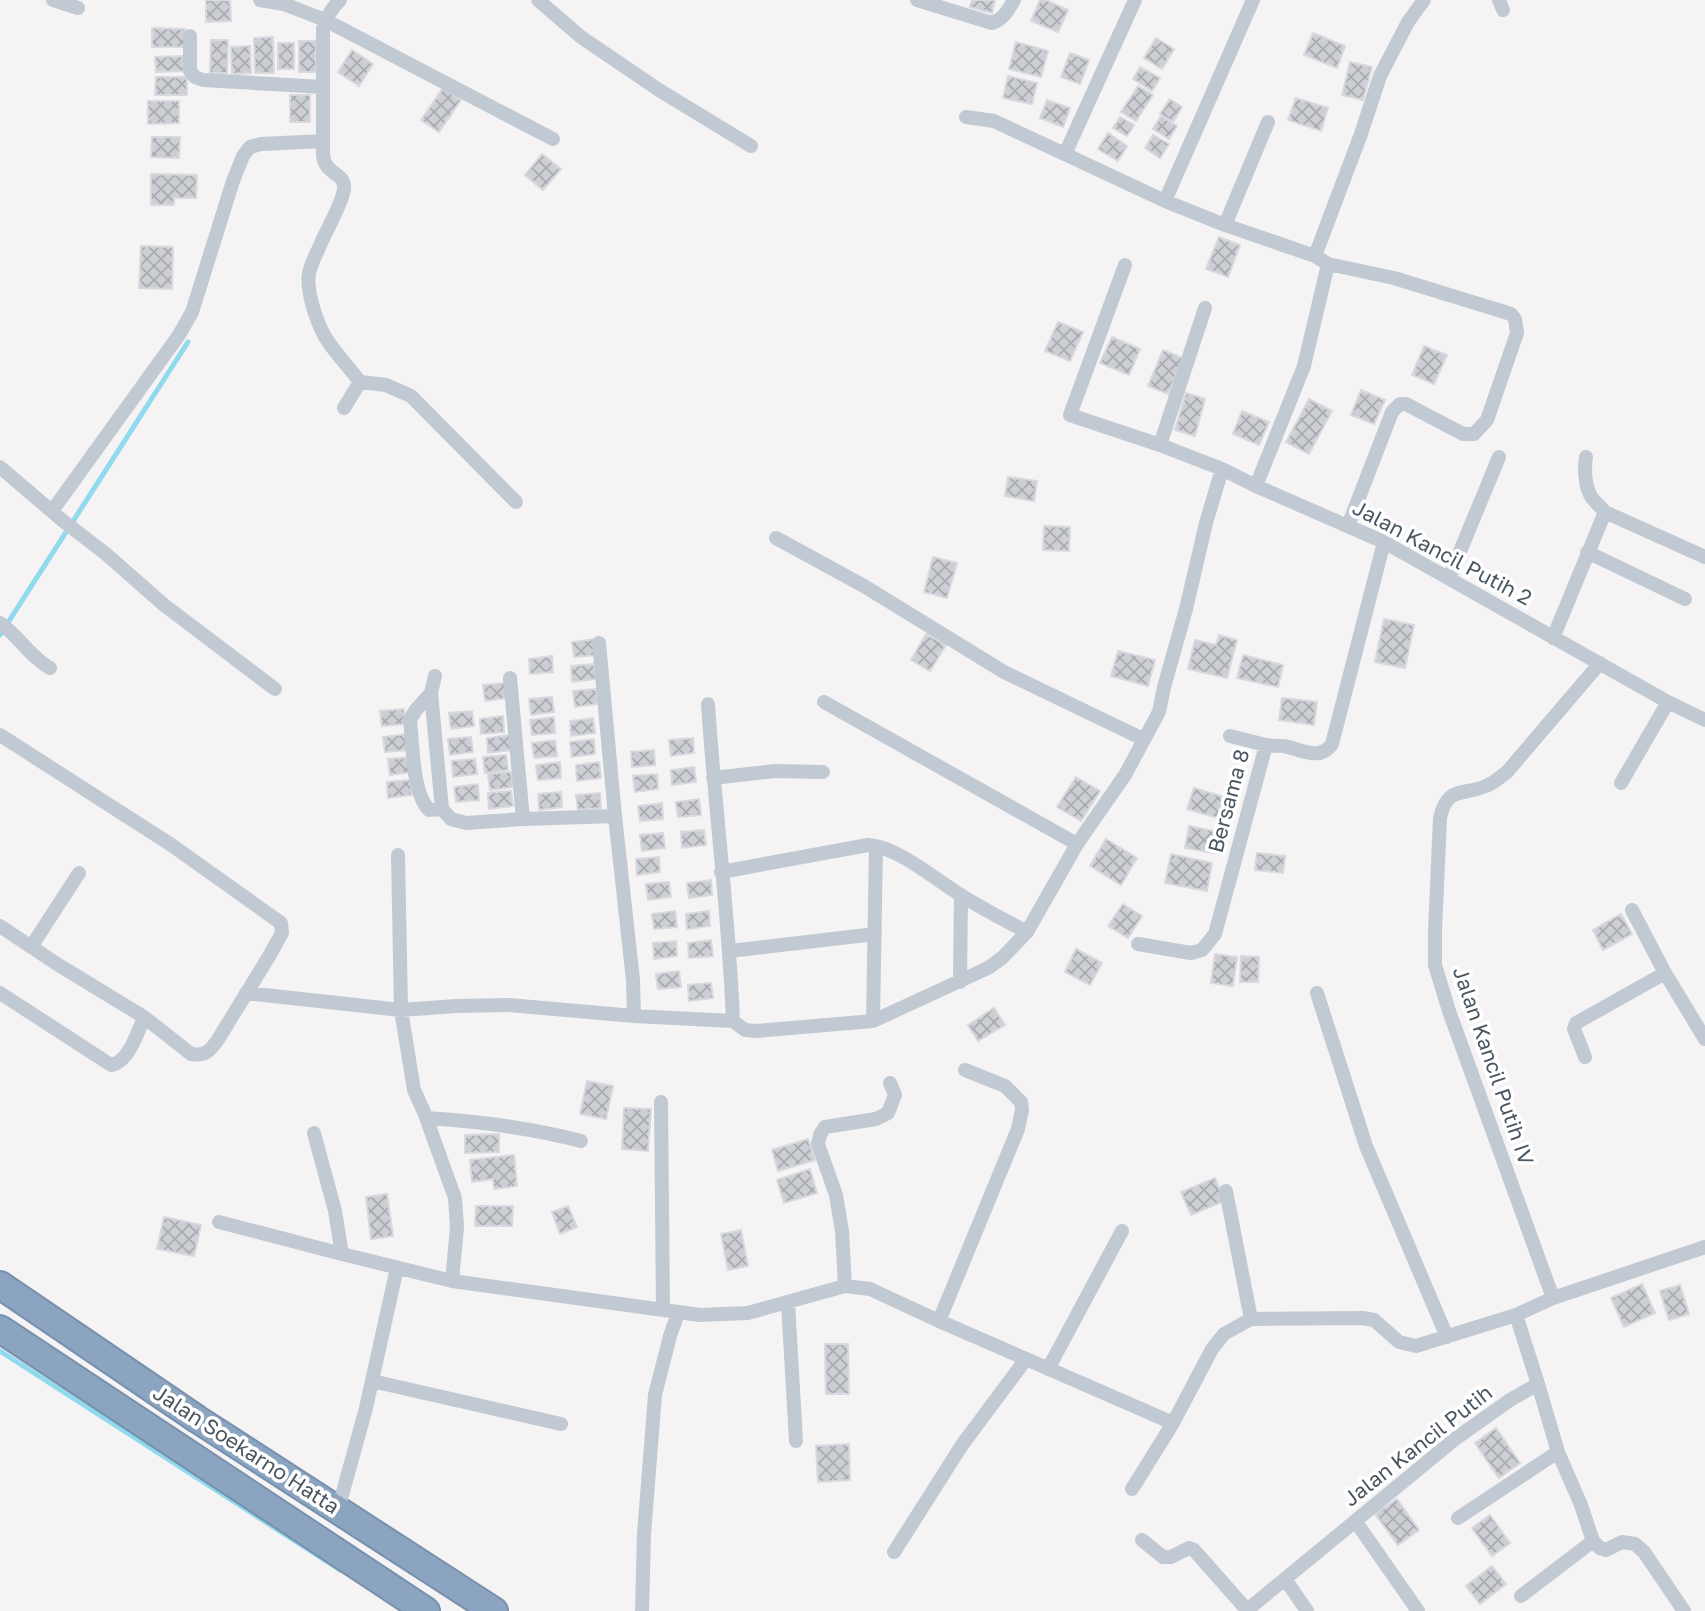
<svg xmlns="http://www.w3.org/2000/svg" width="1705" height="1611" viewBox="0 0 1705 1611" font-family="'Golos Text',sans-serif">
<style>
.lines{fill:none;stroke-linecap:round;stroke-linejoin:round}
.stream{stroke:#90daee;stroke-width:5}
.building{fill:url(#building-cross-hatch);stroke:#d7d9de;stroke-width:2}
.highway-casing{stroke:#7690ad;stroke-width:30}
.street{stroke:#c1cad2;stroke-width:14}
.highway{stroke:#8ba5c1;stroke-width:26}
.labels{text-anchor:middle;stroke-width:7;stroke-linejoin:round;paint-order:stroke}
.street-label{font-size:21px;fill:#4a5661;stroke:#fff}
</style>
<defs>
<pattern id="building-cross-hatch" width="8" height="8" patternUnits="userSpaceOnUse" patternTransform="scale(1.75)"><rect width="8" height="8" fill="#cdcfd5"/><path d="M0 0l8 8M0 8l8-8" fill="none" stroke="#a8abb0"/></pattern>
</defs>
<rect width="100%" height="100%" fill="#f5f3f3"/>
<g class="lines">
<path class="stream" d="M0,635L188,342
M0,1351L340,1570"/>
</g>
<path class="building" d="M206,0H230L231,21L206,22Z
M972,0H995L992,13L970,7Z
M1040,0H1046L1068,10L1058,32L1031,21Z
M152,28L185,29V47H152Z
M1313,33L1345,46L1337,68L1304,55Z
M273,37L274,73H255L254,38Z
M1156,38L1174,49L1162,69L1144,58Z
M211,40H228L227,73H210Z
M299,41H316V72H299Z
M1016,42L1048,51L1041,77L1009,69Z
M278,43H294V69H278Z
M250,46L251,73L232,74L231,47Z
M352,50L373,64L359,86L338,72Z
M1070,53L1089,60L1080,84L1061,77Z
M183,56L184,71L156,72L155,57Z
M1350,62L1372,67L1363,100L1342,95Z
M1140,67L1160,78L1152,91L1133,79Z
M1008,76L1037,83L1032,104L1003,98Z
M156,77H187V95H155Z
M1138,86L1153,95L1136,121L1121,112Z
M443,88L461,100L439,132L421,120Z
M290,95H310V122H290Z
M1296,98L1328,108L1321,131L1288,120Z
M1170,99L1182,107L1173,122L1160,114Z
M1047,100L1070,108L1063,127L1040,118Z
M148,101H179V123L148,124Z
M1161,116L1177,126L1169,139L1153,129Z
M1120,117L1134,125L1127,136L1113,128Z
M1108,133L1127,146L1118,161L1098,149Z
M1153,135L1169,144L1160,158L1145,148Z
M152,137H180L179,158L151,157Z
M542,154L561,169L543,190L525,175Z
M151,174L197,175L196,198H174V205H151Z
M1219,237L1240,245L1228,277L1206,269Z
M141,246L173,247L172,289L139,288Z
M1058,322L1083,332L1070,361L1045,351Z
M1112,337L1140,349L1129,375L1100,363Z
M1424,346L1447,355L1434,384L1412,375Z
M1163,350L1183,358L1168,394L1148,386Z
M1361,390L1385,400L1374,424L1351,415Z
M1186,393L1205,399L1195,436L1175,430Z
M1309,399L1332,411L1309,454L1286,442Z
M1242,411L1269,422L1259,445L1233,434Z
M1008,477L1037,481L1034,501L1005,496Z
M1044,526L1070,527L1069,551L1043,550Z
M933,557L957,563L947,598L924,592Z
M1384,619L1414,625L1405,668L1375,662Z
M926,634L946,645L930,671L911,660Z
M1219,635L1237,640L1227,678L1188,669L1195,640L1216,645Z
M596,639L597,655L574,657L572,642Z
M1118,651L1155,660L1148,686L1111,676Z
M1243,655L1283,665L1278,687L1237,678Z
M552,656L553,672L530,674L529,659Z
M594,664L596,679L572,682L571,666Z
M506,683L508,698L485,701L483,685Z
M596,689L598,704L575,707L573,691Z
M552,697L554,712L531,715L529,699Z
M1282,698L1317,702L1314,725L1279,720Z
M404,709L405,724L382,726L380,711Z
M472,711L474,726L451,729L449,713Z
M503,716L504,732L481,734L480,719Z
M554,717L555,733L532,735L530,720Z
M593,718L595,733L571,736L570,721Z
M406,734L408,750L385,752L383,737Z
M510,735L512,750L488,753L487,738Z
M471,737L473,752L450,755L448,739Z
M693,738L694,753L671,756L669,740Z
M594,739L595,754L572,757L570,742Z
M555,740L557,756L534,758L532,743Z
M654,750L655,765L632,767L631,752Z
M506,755L508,770L485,773L483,757Z
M411,757L413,772L390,775L388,759Z
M475,759L477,774L453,777L452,761Z
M560,762L561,778L538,780L536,765Z
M599,762L601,778L577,781L576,765Z
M694,767L696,782L672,785L671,770Z
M511,772L513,787L490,790L488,774Z
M657,774L658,789L635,792L633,776Z
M1076,777L1100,791L1081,821L1057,807Z
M410,780L412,795L388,798L387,782Z
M478,784L479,800L456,802L454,787Z
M1194,788L1227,798L1221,819L1187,809Z
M511,791L513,806L489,809L488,793Z
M561,792L562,807L539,810L538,794Z
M600,793L601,808L578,810L576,795Z
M699,799L701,815L678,817L676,802Z
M662,803L663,819L640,821L638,806Z
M1189,826L1223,833L1219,854L1185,848Z
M704,830L706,845L682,848L681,832Z
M663,833L665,848L642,851L640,835Z
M1106,839L1137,858L1121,885L1090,866Z
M1257,853L1285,856L1283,873L1255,870Z
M1171,854L1212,863L1207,891L1165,883Z
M659,857L660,872L637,875L636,859Z
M711,880L712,895L689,898L687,883Z
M669,882L671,897L648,900L646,884Z
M1123,904L1142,916L1128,938L1108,926Z
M675,911L677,927L654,929L652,914Z
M709,911L710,926L687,929L686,914Z
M1621,914L1632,934L1603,950L1593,930Z
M711,940L713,956L689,958L688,943Z
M676,941L677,956L654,959L653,943Z
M1076,949L1102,963L1090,985L1065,972Z
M1215,954L1237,957L1233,986L1211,983Z
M1241,956L1259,957L1258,982H1240Z
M679,971L681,987L658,989L656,974Z
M711,983L713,998L689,1001L688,985Z
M994,1008L1005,1025L978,1041L968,1025Z
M587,1081L613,1086L606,1119L580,1114Z
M624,1108L651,1109L648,1151L622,1149Z
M499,1134V1152L465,1153V1135Z
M808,1139L815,1160L778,1171L772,1150Z
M514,1155L517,1186L494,1189L493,1179L472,1182L470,1160Z
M810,1169L817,1193L784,1203L777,1180Z
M1215,1178L1224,1201L1191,1215L1181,1192Z
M387,1194L393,1236L371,1239L366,1197Z
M476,1206H513L512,1226H475Z
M568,1206L577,1227L560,1234L552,1212Z
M164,1217L201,1225L194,1256L157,1249Z
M741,1230L748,1266L728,1270L721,1234Z
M1642,1284L1655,1313L1624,1327L1611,1298Z
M1680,1285L1689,1314L1669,1320L1660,1291Z
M825,1344H848L849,1394H826Z
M1496,1428L1520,1463L1499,1478L1475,1443Z
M849,1444L850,1480L818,1482L816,1446Z
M1397,1499L1419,1530L1398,1545L1375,1514Z
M1490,1515L1510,1543L1492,1556L1472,1528Z
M1492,1566L1506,1584L1480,1604L1466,1586Z"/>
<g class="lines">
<g class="highway-casing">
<path id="highway" d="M0,1285L197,1419L494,1611
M0,1329L426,1611"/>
</g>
<path class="street" d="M53,0L78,8
M260,0L284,4L325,20L553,139
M340,0C331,9 326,17 323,29V155C325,176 346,172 344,189C342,204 327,229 321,243C317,253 311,263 309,273C306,290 316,320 324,335C333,351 349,367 360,382L386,385L411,396L516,502
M538,0L581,37L659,90L751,146
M917,0L992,23C1004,19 1008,10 1014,0
M1499,0L1503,10
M190,36V71L195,77L203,80L323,87
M966,117L994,121L1165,201L1225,225L1315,256
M1065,154L1135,0
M1165,201L1253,0
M1225,225L1268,122
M1328,264L1394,278L1511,314L1515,319L1517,333L1487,420L1474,434H1463L1406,404H1400L1392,412L1348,526
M1125,265L1070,415L1160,445L1222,469L1256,486L1384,542L1668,702L1705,720
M344,408L360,382
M1160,445L1205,308
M1586,457C1584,469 1585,488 1592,498C1596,503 1601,507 1605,512
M0,467L62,520L106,554L164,605L275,689
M1256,486L1304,366L1328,264L1315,256L1361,134L1380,76L1408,22L1424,0
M52,511L179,335L192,312L233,181L243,156L250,147L261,144L323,141
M776,538L864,586L1004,672L1143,739
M1587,552L1685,599
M1449,578L1499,457
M0,623C19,636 30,657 50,668
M1553,638L1605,512L1705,557
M599,643L615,816L633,980L634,1016L733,1021L745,1030L757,1031L873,1021L988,968L1002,958L1027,932L1077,844L1125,775L1159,712L1164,687L1186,609L1206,523L1222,469
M435,676L431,693L415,711L410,720C413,745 412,792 429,810L442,809
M510,678L523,819
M431,693L442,809L451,819L466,823L523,819L615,816
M824,702L1077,844
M708,704C715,810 729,915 733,1021
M0,735L170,844L281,923L282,933L268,958L217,1041C209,1052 205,1056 191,1054L144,1017L57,964L0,926
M1230,736L1266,745
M713,778L775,771L823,772
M1621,783L1668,702
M398,855L401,1010L414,1090L424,1112L455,1198L457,1227L452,1281
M721,872L868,845C896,846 935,879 959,894C981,908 1004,920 1027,932
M1632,910L1665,973L1705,1039
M1138,944L1191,953L1202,950L1215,934L1266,745C1272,746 1278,746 1284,746C1300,749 1320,762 1332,744L1384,542
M31,947L79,873
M730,951L875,934
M960,982L961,895
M0,993L111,1065C128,1063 138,1032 144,1017
M246,993L401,1010L456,1006L509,1005L634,1016
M1317,993L1366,1146L1447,1337
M873,1021L876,846
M1585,1057L1574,1029L1576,1023L1665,973
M661,1102L663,1310
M426,1118C478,1121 530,1128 581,1141
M314,1133L335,1211L342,1254L452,1281L700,1315L748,1313L845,1286L870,1289L939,1321L1173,1423
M1226,1191L1251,1319
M219,1222L342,1254
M845,1286L842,1231L836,1195L818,1144L820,1135L825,1127L876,1119L888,1113L895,1095L890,1083
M1553,1298L1449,1011L1435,965V931L1440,818C1448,784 1463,797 1488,785C1495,782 1501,776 1507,772L1600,663
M788,1303L796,1441
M939,1321L1018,1129L1022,1110L1021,1102L1005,1086L965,1070
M1048,1369L1122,1231
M372,1381L561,1424
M1538,1384L1558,1452L1581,1505L1593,1541L1600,1548L1606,1550L1622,1542L1635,1544L1644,1552L1684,1611
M1132,1489L1173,1423L1212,1349L1224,1334L1251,1319L1363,1318L1374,1320L1399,1342L1416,1346L1516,1315
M338,1510L366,1408L397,1268
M1458,1518L1558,1452
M1356,1522L1418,1611
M1142,1540L1163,1557H1171L1189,1548L1194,1550L1247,1610
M894,1552L962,1445L1026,1359
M1285,1579L1307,1611
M1521,1596L1593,1541
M642,1611L644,1534L655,1395L670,1336L678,1313
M1246,1611L1455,1439L1510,1400L1538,1384L1516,1315L1553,1298L1705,1247"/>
<use href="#highway" class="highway"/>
</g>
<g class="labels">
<g class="street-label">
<text transform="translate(1442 553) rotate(28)" y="7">Jalan Kancil Putih 2</text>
<text transform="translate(1229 801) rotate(-75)" y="7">Bersama 8</text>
<text transform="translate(1493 1066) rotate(71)" y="7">Jalan Kancil Putih IV</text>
<text transform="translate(1418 1446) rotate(-38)" y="7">Jalan Kancil Putih</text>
<text transform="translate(246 1450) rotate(33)" y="7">Jalan Soekarno Hatta</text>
</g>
</g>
</svg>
